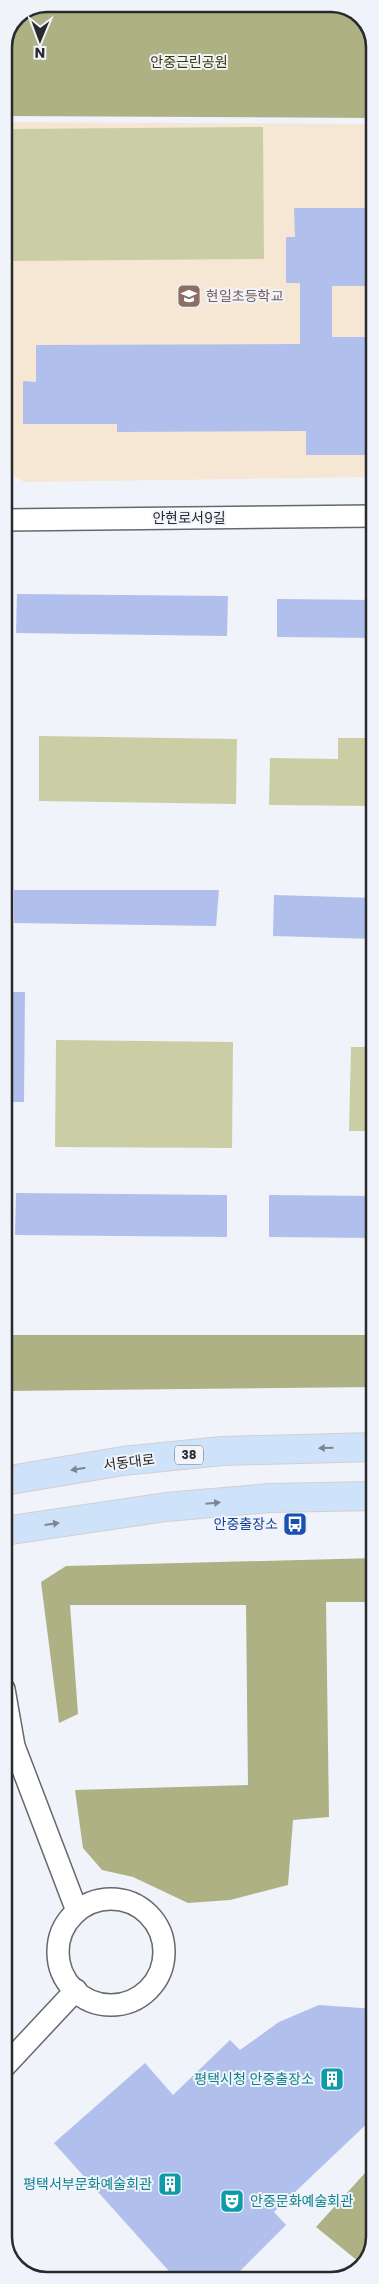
<svg xmlns="http://www.w3.org/2000/svg" width="379" height="2284" viewBox="0 0 379 2284" font-family="Poppins,'Noto Sans KR',sans-serif">
<style>
.education{fill:#f6e7d4}
.green{fill:#cbcea4}
.forest{fill:#aeb183}
.building{fill:#b0bfeb}
.lines{fill:none;stroke-linecap:round;stroke-linejoin:round}
.street-casing{stroke:#66686d;stroke-width:24}
.primary-casing{stroke:#d0d0d1;stroke-width:30}
.street{stroke:#fff;stroke-width:21}
.primary{stroke:#cee3fa;stroke-width:28}
.oneway{fill:#7c8693}
.labels{text-anchor:middle;stroke-width:4;stroke-linejoin:round;paint-order:stroke}
.shield{fill:#f0f3fa;stroke:#65666a;stroke-width:1}
.shield-label{font-size:12px;font-weight:bold;fill:#292a2c}
.park-label{font-size:14px;fill:#393a00;stroke:#f0f3fa}
.education-label{font-size:14px;fill:#785e54;stroke:#f0f3fa;text-anchor:start}
.street-label{font-size:14px;fill:#292a2c;stroke:#f0f3fa}
.transit-label{font-size:14px;fill:#164399;stroke:#f0f3fa;text-anchor:end}
.culture-label{font-size:14px;fill:#0d838f;stroke:#f0f3fa;text-anchor:end}
.rim{fill:none;stroke:#292a2c;stroke-width:2.5}
</style>
<rect width="100%" height="100%" fill="#f0f3fa"/>
<path class="education" d="M4,122L375,124V477L24,482L4,468Z"/>
<path class="green" d="M263,127L264,259L8,261V129Z
M39,736L237,739L236,804L39,801Z
M338,738H375V806L269,805L270,758L338,759Z
M56,1040L233,1042L232,1148L55,1147Z
M351,1047H375V1131H349Z"/>
<path class="forest" d="M153,4H337L362,16L375,42V118L4,116V48L17,16L44,5Z
M4,1335H375V1387L4,1391Z
M375,1558V1602H326L329,1817L293,1820L288,1885L230,1900L188,1903L133,1877L102,1870L83,1848L75,1790L248,1785L246,1605H70L78,1714L59,1723L41,1582L66,1566Z
M375,2162V2236L364,2266L316,2227Z"/>
<path class="building" d="M294,208H375V286H332V337H375V455H306V431L117,432V424H23V381L36,382V345L300,344V283H286V237H295Z
M17,594L228,596L227,636L16,633Z
M277,599L375,600V638L277,637Z
M14,890H219L216,926L14,923Z
M274,895L375,898V939L273,936Z
M4,992H25L24,1102H4Z
M16,1193L227,1195V1237L15,1235Z
M269,1195L375,1196V1238L269,1237Z
M319,2005L375,2009V2116L274,2212L286,2225L231,2280H177L54,2143L145,2063L173,2095L230,2040L240,2050L279,2022Z"/>
<g class="lines">
<g class="street-casing">
<path id="street" d="M4,520L375,516
M4,1689L14,1746L77,1911
M58 1952a53 53 0 1 1 106 0a53 53 0 1 1-106 0Z
M4,2067L76,1990"/>
</g>
<g class="primary-casing">
<path id="primary" d="M4,1481L123,1461L222,1451L375,1447
M4,1531L166,1507L270,1498L375,1496"/>
</g>
<use href="#street" class="street"/>
<use href="#primary" class="primary"/>
</g>
<defs><path id="oneway-solid" d="M-6-.8H1V-3.2L6.5 0L1 3.2V.8H-6Z" transform="scale(1.25)"/></defs>
<g class="oneway">
<use href="#oneway-solid" transform="translate(326 1448) rotate(178)"/>
<use href="#oneway-solid" transform="translate(78 1469) rotate(171)"/>
<use href="#oneway-solid" transform="translate(213 1503) rotate(-5)"/>
<use href="#oneway-solid" transform="translate(52 1524) rotate(-8)"/>
</g>
<defs>
<g id="school-square" transform="scale(1.25)"><rect x="-9" y="-9" width="18" height="18" rx="4" fill="#8d6e63" stroke="#f0f3fa"/><path d="M0-5L7-2L0 1L-7-2ZM-4 1L0 2.5L4 1V4Q0 6-4 4Z" fill="#fff"/></g>
<g id="bus-square" transform="scale(1.25)"><rect x="-9" y="-9" width="18" height="18" rx="4" fill="#1a4fb4" stroke="#f0f3fa"/><path d="M-5-6H5V4H4V6H2V4H-2V6H-4V4H-5ZM-3.5-4V0h7V-4ZM-3.5 1.2v1.5H-2V1.2ZM2 1.2v1.5H3.5V1.2Z" fill="#fff"/></g>
<g id="building-square" transform="scale(1.25)"><rect x="-9" y="-9" width="18" height="18" rx="4" fill="#0f9aa8" stroke="#f0f3fa"/><path d="M-4-6H4V6H1V3H-1V6H-4ZM-2.5-4.3h1.7v1.8h-1.7ZM.8-4.3h1.7v1.8H.8ZM-2.5-1h1.7V.8h-1.7ZM.8-1h1.7V.8H.8Z" fill="#fff"/></g>
<g id="theatre-square" transform="scale(1.25)"><rect x="-9" y="-9" width="18" height="18" rx="4" fill="#0f9aa8" stroke="#f0f3fa"/><path d="M-5-5.5Q0-4 5-5.5V0Q5 5 0 6Q-5 5-5 0ZM-3.3-2.5H-1v1.5H-3.3ZM1-2.5H3.3v1.5H1ZM-2.8 1Q0 5.5 2.8 1Z" fill="#fff"/></g>
</defs>
<g fill-rule="evenodd">
<use href="#school-square" x="189" y="296"/>
<use href="#bus-square" x="295" y="1524"/>
<use href="#building-square" x="332" y="2079"/>
<use href="#building-square" x="170" y="2184"/>
<use href="#theatre-square" x="232" y="2201"/>
</g>
<g class="labels">
<rect class="shield" x="175" y="1445.5" width="28" height="19" rx="4"/>
<g class="shield-label">
<text x="189" y="1459">38</text>
</g>
<g class="park-label">
<text x="189" y="67">안중근린공원</text>
</g>
<g class="education-label">
<text x="206" y="301">현일초등학교</text>
</g>
<g class="street-label">
<text x="189" y="523">안현로서9길</text>
<text transform="translate(129 1462) rotate(-7)" y="5">서동대로</text>
</g>
<g class="transit-label">
<text x="278" y="1529">안중출장소</text>
</g>
<g class="culture-label">
<text x="314" y="2084">평택시청 안중출장소</text>
<text x="152" y="2189">평택서부문화예술회관</text>
<text x="250" y="2206" text-anchor="start">안중문화예술회관</text>
</g>
</g>
<path d="M0 0H379V2284H0ZM47 12H331A35 35 0 0 1 366 47V2237A35 35 0 0 1 331 2272H47A35 35 0 0 1 12 2237V47A35 35 0 0 1 47 12Z" fill="#f0f3fa" fill-rule="evenodd"/>
<path class="rim" d="M47 12H331A35 35 0 0 1 366 47V2237A35 35 0 0 1 331 2272H47A35 35 0 0 1 12 2237V47A35 35 0 0 1 47 12Z"/>
<g transform="translate(40 40) rotate(181)" stroke="#f0f3fa" stroke-width="4" paint-order="stroke">
<path d="M0-4L9 19L0 12L-9 19Z" fill="#292a2c"/>
<text y="-8" font-size="14" font-weight="bold" text-anchor="middle" fill="#292a2c">N</text>
</g>
</svg>
